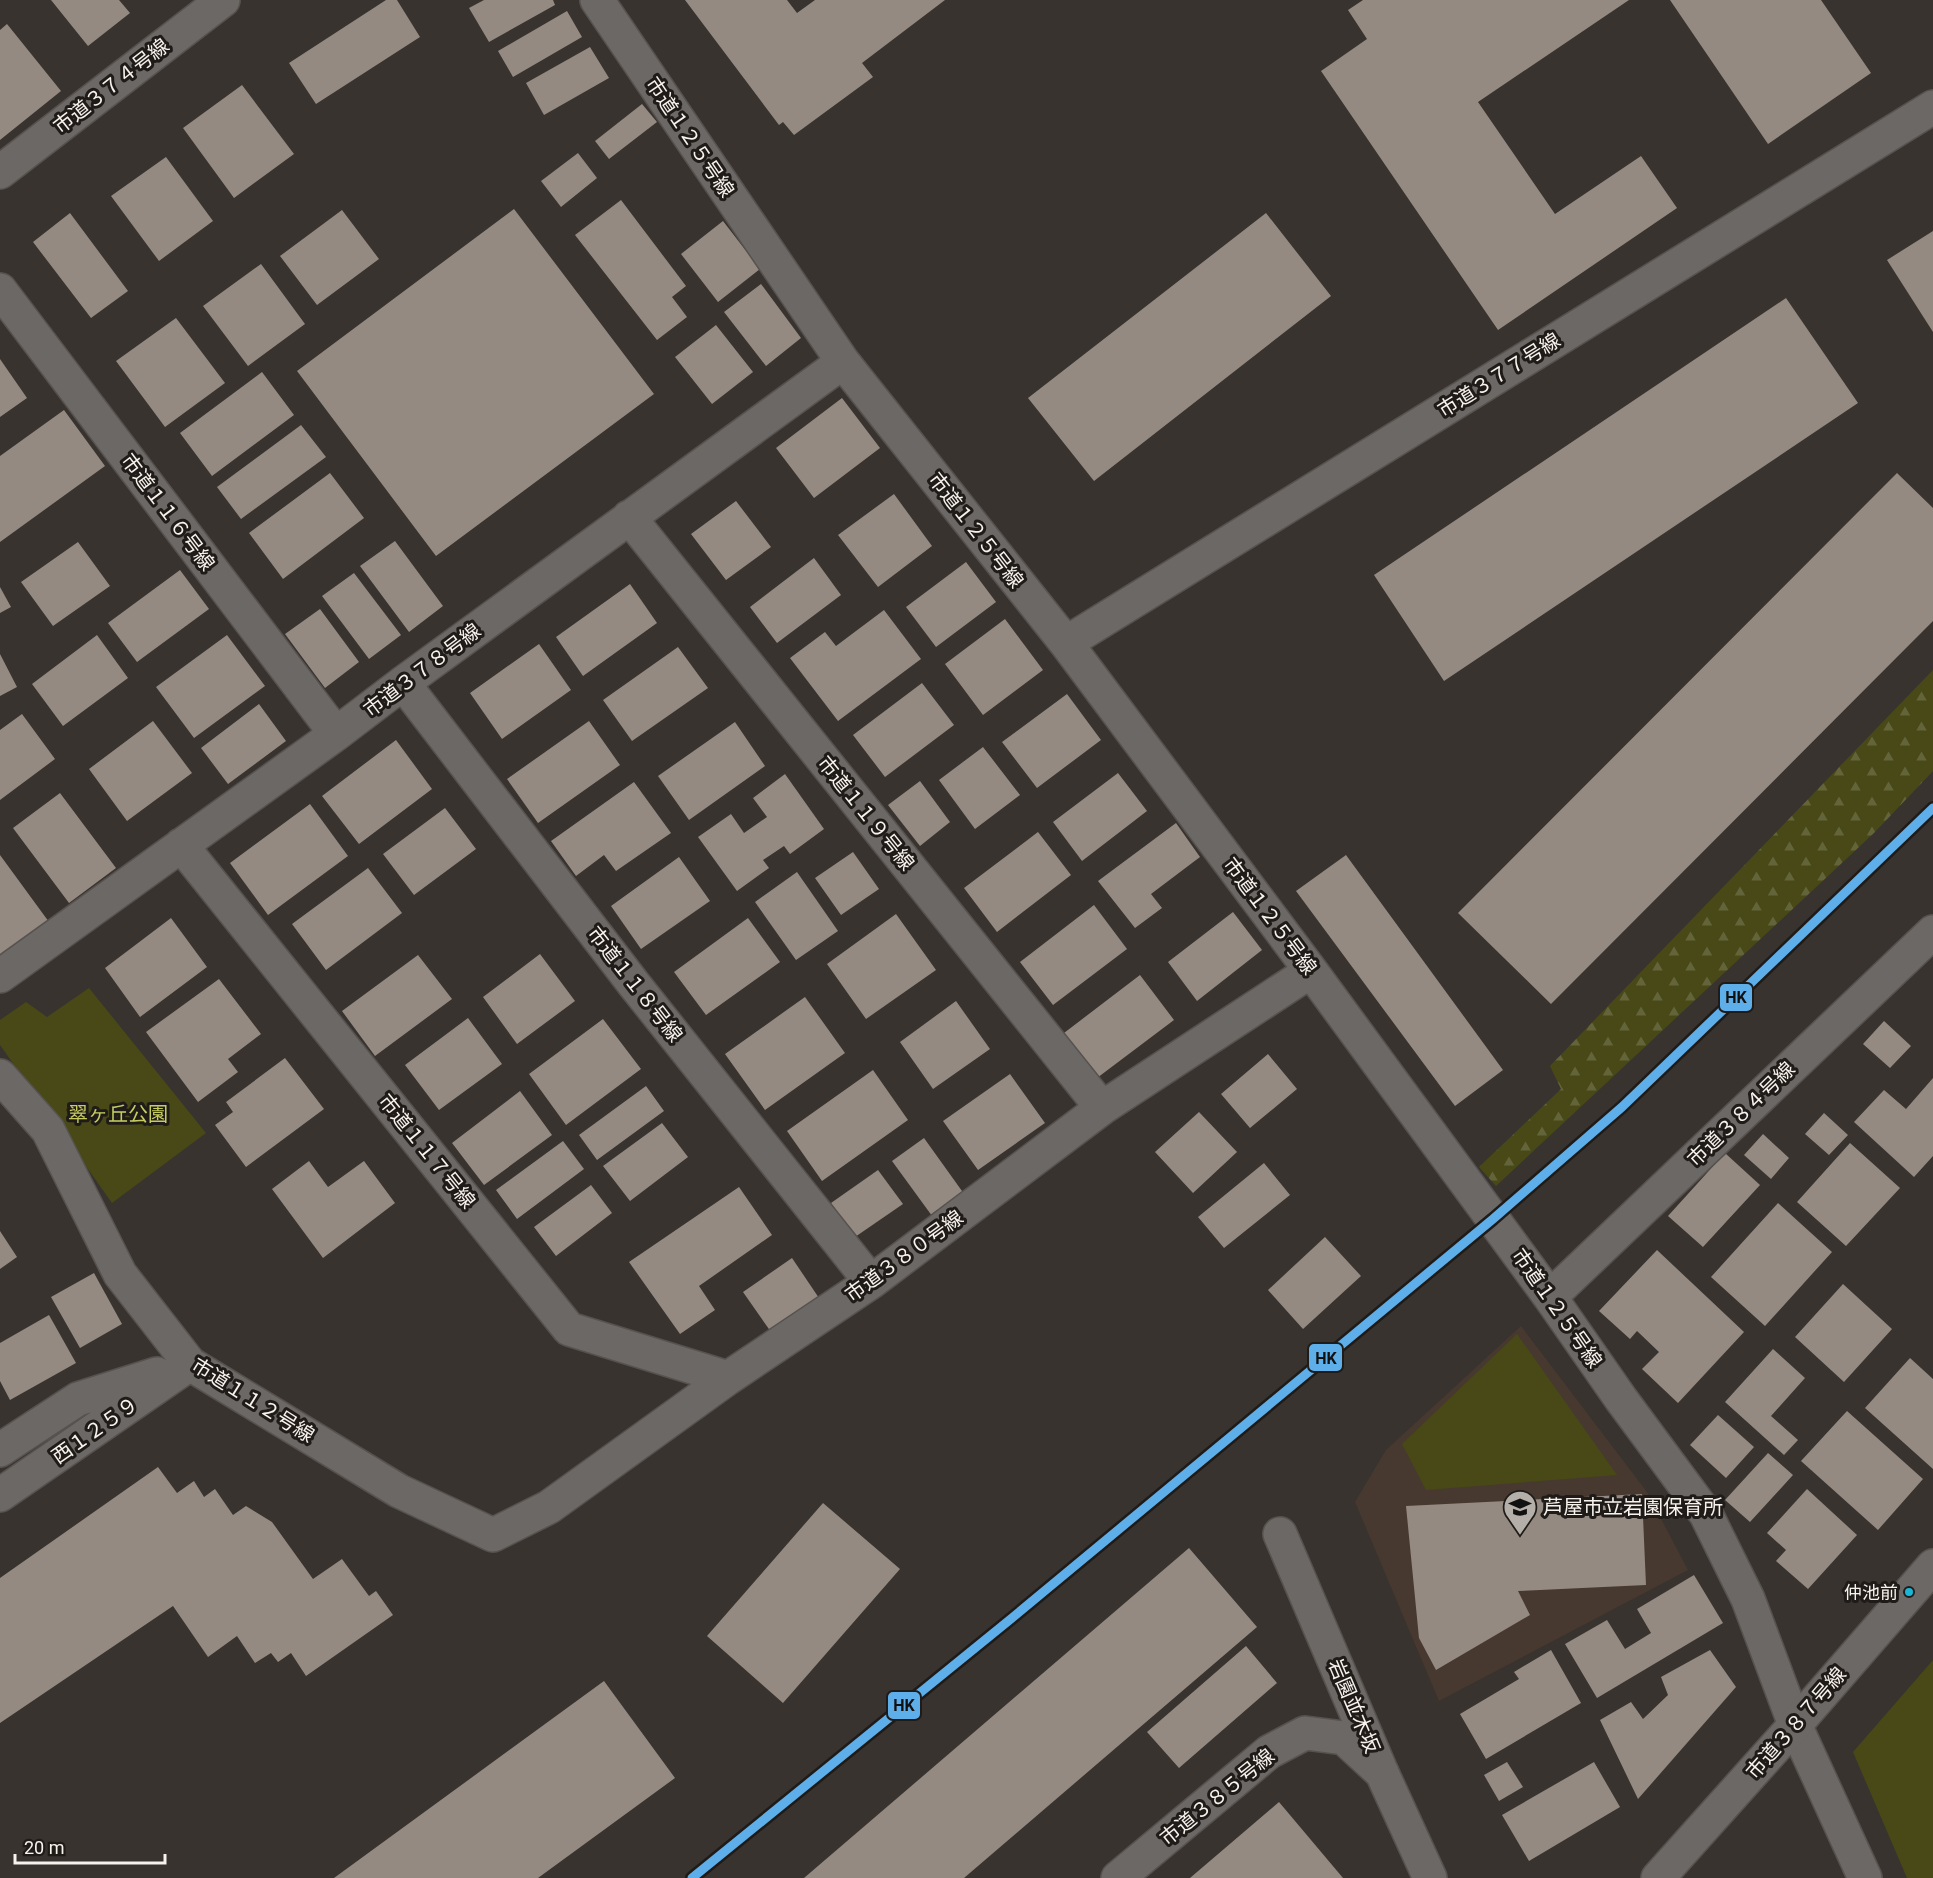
<svg xmlns="http://www.w3.org/2000/svg" width="1933" height="1878" viewBox="0 0 1933 1878" font-family="Roboto,'Noto Sans JP',sans-serif">
<style>
.built{fill:#47392f}
.forest{fill:url(#forest-firs)}
.park{fill:#484917}
.building{fill:#948a82}
.lines{fill:none;stroke-linecap:round;stroke-linejoin:round}
.minor-casing{stroke:#57524f;stroke-width:36}
.tertiary-casing{stroke:#57524f;stroke-width:36}
.minor{stroke:#6b6865;stroke-width:33}
.tertiary{stroke:#6b6865;stroke-width:33}
.rail-1-casing{stroke:#1f1b18;stroke-width:14}
.rail-1{stroke:#5eaeea;stroke-width:9}
.bus-dot{fill:#1ab6d8;stroke:#1f1b18;stroke-width:2}
.labels{text-anchor:middle;stroke-width:6;stroke-linejoin:round;paint-order:stroke}
.bus-label{font-size:18px;fill:#f8f2ed;stroke:#1f1b18;text-anchor:end}
.street-label{font-size:20px;fill:#f8f2ed;stroke:#1f1b18}
.park-label{font-size:20px;fill:#c6cc5f;stroke:#1f1b18}
.poi-label{font-size:20px;fill:#f8f2ed;stroke:#1f1b18;text-anchor:start}
.line-badge{stroke:#1f1b18;stroke-width:2}
.pale-badge-label{font-size:16px;text-anchor:middle;font-weight:bold;fill:#111}
</style>
<defs>
<pattern id="forest-firs" width="22" height="20" patternUnits="userSpaceOnUse" patternTransform="scale(1.5)"><rect width="22" height="20" fill="#484917"/><path d="M5 1l3.5 6h-7zM16 11l3.5 6h-7z" fill="#636439"/></pattern>
</defs>
<rect width="100%" height="100%" fill="#38332f"/>
<path class="built" d="M1521,1326L1647,1492L1688,1570L1439,1701L1355,1502L1386,1450Z"/>
<path class="forest" d="M1933,670V771L1874,833L1496,1186L1479,1167L1561,1089L1550,1066Z"/>
<path class="park" d="M89,988L206,1133L112,1203L0,1045V1020L26,1002L47,1017Z
M1517,1334L1617,1475L1426,1490L1402,1444Z
M1933,1660V1878H1907L1853,1752Z"/>
<path class="building" d="M51,0H119L130,13L88,46Z
M386,0H397L420,37L316,104L289,63Z
M484,0H553L555,5L489,42L469,8Z
M685,0H787L797,13L815,0H945L862,63L873,77L794,135L783,122L779,125Z
M1363,0H1629L1478,102L1555,214L1641,156L1677,208L1498,330L1321,71L1367,39L1348,10Z
M1670,0H1821L1871,73L1768,144Z
M567,11L582,37L513,77L498,51Z
M7,24L61,91L0,140V30Z
M590,47L609,78L544,115L526,83Z
M242,85L294,154L234,198L183,128Z
M642,104L657,122L609,159L595,141Z
M578,153L597,178L561,207L541,181Z
M166,157L213,221L159,261L111,196Z
M621,200L686,286L672,297L687,317L657,340L575,235Z
M514,209L654,394L436,556L297,371Z
M342,210L379,259L317,305L280,256Z
M70,213L128,291L91,318L33,242Z
M1266,213L1331,296L1094,481L1028,398Z
M723,221L760,269L718,302L681,254Z
M1933,231V332L1887,260Z
M261,264L305,324L248,366L203,306Z
M761,284L801,338L766,366L724,312Z
M1786,298L1858,403L1444,681L1374,575Z
M176,318L225,383L165,427L116,361Z
M716,325L753,372L712,404L675,357Z
M0,359L27,398L0,417Z
M262,372L294,415L212,476L180,433Z
M842,398L880,448L814,498L776,448Z
M64,410L105,466L0,542V456Z
M301,425L326,457L241,519L217,487Z
M330,473L364,518L283,579L249,533Z
M1897,473L1933,508V621L1551,1004L1458,913Z
M894,494L932,546L878,587L838,535Z
M736,501L771,547L726,580L691,534Z
M395,541L443,606L409,632L360,566Z
M78,542L110,586L53,626L21,582Z
M814,558L841,595L777,643L750,607Z
M966,562L996,602L936,647L906,607Z
M180,570L209,609L137,662L108,623Z
M354,573L401,635L369,659L322,596Z
M630,584L657,623L583,676L556,637Z
M0,587L11,607L0,613Z
M320,609L359,662L325,688L285,634Z
M884,610L921,659L838,721L790,658L825,632L836,646Z
M1005,619L1043,670L983,715L945,664Z
M97,635L128,678L63,726L32,684Z
M227,635L265,686L194,738L156,687Z
M539,644L571,690L502,739L470,693Z
M678,647L708,688L632,741L603,700Z
M0,654L17,687L0,696Z
M922,683L954,725L885,777L853,735Z
M1067,694L1101,740L1037,788L1002,742Z
M259,704L286,741L228,784L201,748Z
M22,714L55,759L0,800V730Z
M153,721L192,773L127,821L89,769Z
M589,721L620,765L538,823L507,779Z
M735,722L765,766L689,820L658,776Z
M396,740L432,789L359,844L322,796Z
M983,747L1020,795L975,829L939,780Z
M1118,773L1147,811L1082,861L1053,822Z
M785,774L824,829L790,854L784,846L763,860L769,868L737,891L698,837L731,814L744,833L767,817L753,798Z
M920,781L950,822L920,846L888,805Z
M634,782L671,833L616,871L604,855L576,876L551,841Z
M60,793L116,868L69,903L13,828Z
M310,804L348,856L268,915L230,863Z
M445,808L476,849L414,895L383,854Z
M1176,823L1200,857L1151,894L1162,908L1135,928L1098,881Z
M1038,832L1071,875L997,932L964,888Z
M853,852L879,889L841,915L815,878Z
M0,855L49,922L0,957Z
M1346,855L1503,1070L1455,1106L1296,891Z
M679,857L710,901L641,949L611,906Z
M368,868L402,913L326,970L292,924Z
M797,872L838,931L796,960L755,902Z
M1094,905L1127,949L1053,1005L1020,962Z
M1233,912L1262,950L1197,1001L1168,962Z
M896,914L936,970L866,1019L827,964Z
M171,918L207,967L140,1017L105,968Z
M748,918L780,962L706,1015L674,972Z
M540,954L575,1001L517,1044L483,997Z
M418,955L452,999L375,1056L342,1011Z
M1140,975L1174,1020L1097,1078L1064,1033Z
M219,979L261,1034L228,1059L238,1072L198,1102L146,1032Z
M805,997L845,1053L765,1110L725,1054Z
M956,1001L990,1049L933,1089L900,1042Z
M468,1018L502,1064L439,1110L405,1065Z
M603,1019L641,1069L566,1125L529,1074Z
M1884,1021L1911,1046L1890,1068L1863,1044Z
M1268,1054L1297,1089L1250,1128L1221,1094Z
M285,1058L324,1109L246,1167L215,1125L233,1112L226,1102Z
M873,1070L908,1120L822,1181L787,1131Z
M1010,1074L1045,1123L978,1170L943,1121Z
M1933,1078V1156L1914,1177L1854,1122L1884,1090L1906,1109Z
M646,1086L664,1111L597,1160L579,1135Z
M520,1091L552,1135L484,1185L452,1143Z
M1199,1112L1237,1152L1193,1193L1155,1152Z
M1824,1113L1848,1135L1829,1155L1805,1134Z
M662,1123L688,1157L630,1201L603,1166Z
M1763,1134L1789,1158L1771,1179L1744,1155Z
M924,1138L967,1198L935,1220L892,1161Z
M563,1141L584,1169L517,1219L496,1190Z
M1850,1143L1900,1188L1846,1246L1797,1202Z
M1725,1153L1760,1185L1703,1247L1668,1216Z
M309,1161L328,1187L364,1161L395,1203L323,1258L272,1189Z
M1264,1163L1290,1195L1224,1248L1198,1217Z
M878,1170L903,1204L855,1237L831,1203Z
M591,1185L612,1213L556,1256L534,1227Z
M739,1187L772,1235L699,1286L715,1310L680,1334L629,1262Z
M1778,1203L1832,1252L1765,1326L1711,1277Z
M0,1231L17,1257L0,1269Z
M1325,1237L1361,1276L1303,1329L1268,1290Z
M1657,1250L1744,1332L1678,1403L1642,1369L1659,1352L1637,1331L1630,1339L1599,1311Z
M792,1258L819,1298L771,1332L743,1292Z
M94,1273L122,1324L80,1348L51,1297Z
M1843,1284L1892,1329L1844,1382L1795,1337Z
M49,1315L76,1363L10,1400L0,1381V1343Z
M1773,1349L1805,1378L1771,1416L1798,1440L1784,1455L1725,1402Z
M1910,1358L1933,1379V1469L1865,1408Z
M1847,1411L1923,1479L1878,1530L1801,1461Z
M1718,1415L1754,1447L1726,1478L1690,1445Z
M1768,1453L1793,1475L1750,1522L1725,1500Z
M158,1467L177,1493L194,1481L204,1497L215,1489L233,1515L246,1506L272,1522L313,1579L342,1559L369,1596L376,1591L393,1615L306,1676L291,1653L278,1662L271,1653L255,1663L237,1636L208,1657L173,1606L0,1723V1578Z
M1807,1489L1857,1535L1808,1589L1776,1561L1786,1550L1767,1533Z
M1642,1494L1646,1585L1518,1591L1530,1615L1436,1670L1419,1638L1406,1506Z
M823,1503L900,1569L783,1703L707,1636Z
M1189,1548L1257,1627L964,1878H804Z
M1694,1575L1723,1623L1597,1698L1565,1644L1607,1620L1625,1649L1651,1633L1637,1609Z
M1246,1646L1277,1683L1179,1768L1147,1732Z
M1551,1650L1581,1703L1486,1759L1460,1714L1519,1679L1514,1672Z
M1710,1650L1736,1687L1638,1799L1600,1720L1631,1702L1643,1719L1668,1695L1661,1677Z
M604,1681L675,1778L538,1878H334Z
M1507,1762L1523,1787L1499,1801L1484,1775Z
M1594,1762L1620,1807L1529,1861L1502,1815Z
M1279,1802L1343,1878H1190Z"/>
<g class="lines">
<g class="minor-casing">
<path id="minor" d="M597,0L843,362L1066,643L1311,971L1550,1297L1621,1399L1706,1514L1748,1599L1795,1725L1865,1878
M0,172L223,0
M0,290L336,734
M629,517L1102,1108
M1066,643L1933,107
M403,683L633,983L871,1282
M181,845L569,1329L728,1378
M0,976L336,734L403,683L843,362
M0,1076L48,1130L120,1274L190,1364L399,1491L493,1535L549,1507L728,1378L871,1282L1102,1108L1311,971
M1550,1297L1933,932
M0,1450L78,1399L157,1374
M0,1495L190,1364
M1280,1534L1382,1773"/>
</g>
<g class="tertiary-casing">
<path id="tertiary" d="M1118,1878L1269,1752L1305,1733L1344,1738L1382,1773L1430,1878
M1658,1878L1795,1725L1933,1566"/>
</g>
<use href="#minor" class="minor"/>
<use href="#tertiary" class="tertiary"/>
<g class="rail-1-casing">
<path id="rail-1" d="M692,1878L1012,1618L1493,1219L1622,1107L1933,808"/>
</g>
<use href="#rail-1" class="rail-1"/>
</g>
<defs>
<g id="school-pin" transform="scale(1.725)"><path d="M0 17L-7.5 6A9.5 9.5 0 1 1 7.5 6Z" fill="#b5afaa" stroke="#1f1b18"/><path d="M0-5L7-2L0 1L-7-2ZM-4 1L0 2.5L4 1V4Q0 6-4 4Z" fill="#111"/></g>
</defs>
<g fill-rule="evenodd">
<use href="#school-pin" x="1520" y="1507"/>
</g>
<circle class="bus-dot" cx="1909" cy="1592" r="5"/>
<g class="labels">
<g class="bus-label">
<text x="1898" y="1599">仲池前</text>
</g>
<g class="street-label">
<text transform="translate(111 86) rotate(-38)" y="7">市道３７４号線</text>
<text transform="translate(690 137) rotate(56)" y="7">市道１２５号線</text>
<text transform="translate(1499 375) rotate(-32)" y="7">市道３７７号線</text>
<text transform="translate(168 512) rotate(53)" y="7">市道１１６号線</text>
<text transform="translate(976 530) rotate(52)" y="7">市道１２５号線</text>
<text transform="translate(422 670) rotate(-37)" y="7">市道３７８号線</text>
<text transform="translate(866 813) rotate(51)" y="7">市道１１９号線</text>
<text transform="translate(1270 916) rotate(53)" y="7">市道１２５号線</text>
<text transform="translate(635 984) rotate(52)" y="7">市道１１８号線</text>
<text transform="translate(1741 1114) rotate(-44)" y="7">市道３８４号線</text>
<text transform="translate(427 1151) rotate(51)" y="7">市道１１７号線</text>
<text transform="translate(904 1256) rotate(-36)" y="7">市道３８０号線</text>
<text transform="translate(1557 1308) rotate(55)" y="7">市道１２５号線</text>
<text transform="translate(253 1400) rotate(32)" y="7">市道１１２号線</text>
<text transform="translate(95 1430) rotate(-35)" y="7">西１２５９</text>
<text transform="translate(1354 1706) rotate(67)" y="7">岩園並木坂</text>
<text transform="translate(1796 1723) rotate(-49)" y="7">市道３８７号線</text>
<text transform="translate(1217 1797) rotate(-39)" y="7">市道３８５号線</text>
</g>
<g class="park-label">
<text x="118" y="1121">翠ヶ丘公園</text>
</g>
<g class="poi-label">
<text x="1543" y="1514">芦屋市立岩園保育所</text>
</g>
</g>
<g class="line-badge">
<rect x="1719" y="983" width="34" height="29" rx="6" fill="#5eaeea"/>
<rect x="1308" y="1343" width="35" height="29" rx="6" fill="#5eaeea"/>
<rect x="887" y="1691" width="34" height="29" rx="6" fill="#5eaeea"/>
</g>
<g class="pale-badge-label">
<text x="1736" y="1003">HK</text>
<text x="1326" y="1364">HK</text>
<text x="904" y="1711">HK</text>
</g>
<path d="M15 1854v9h150v-9" fill="none" stroke="#f8f2ed" stroke-width="3"/>
<text x="24" y="1854" font-size="18" fill="#f8f2ed" stroke="#1f1b18" stroke-width="4.5" paint-order="stroke">20 m</text>
</svg>
